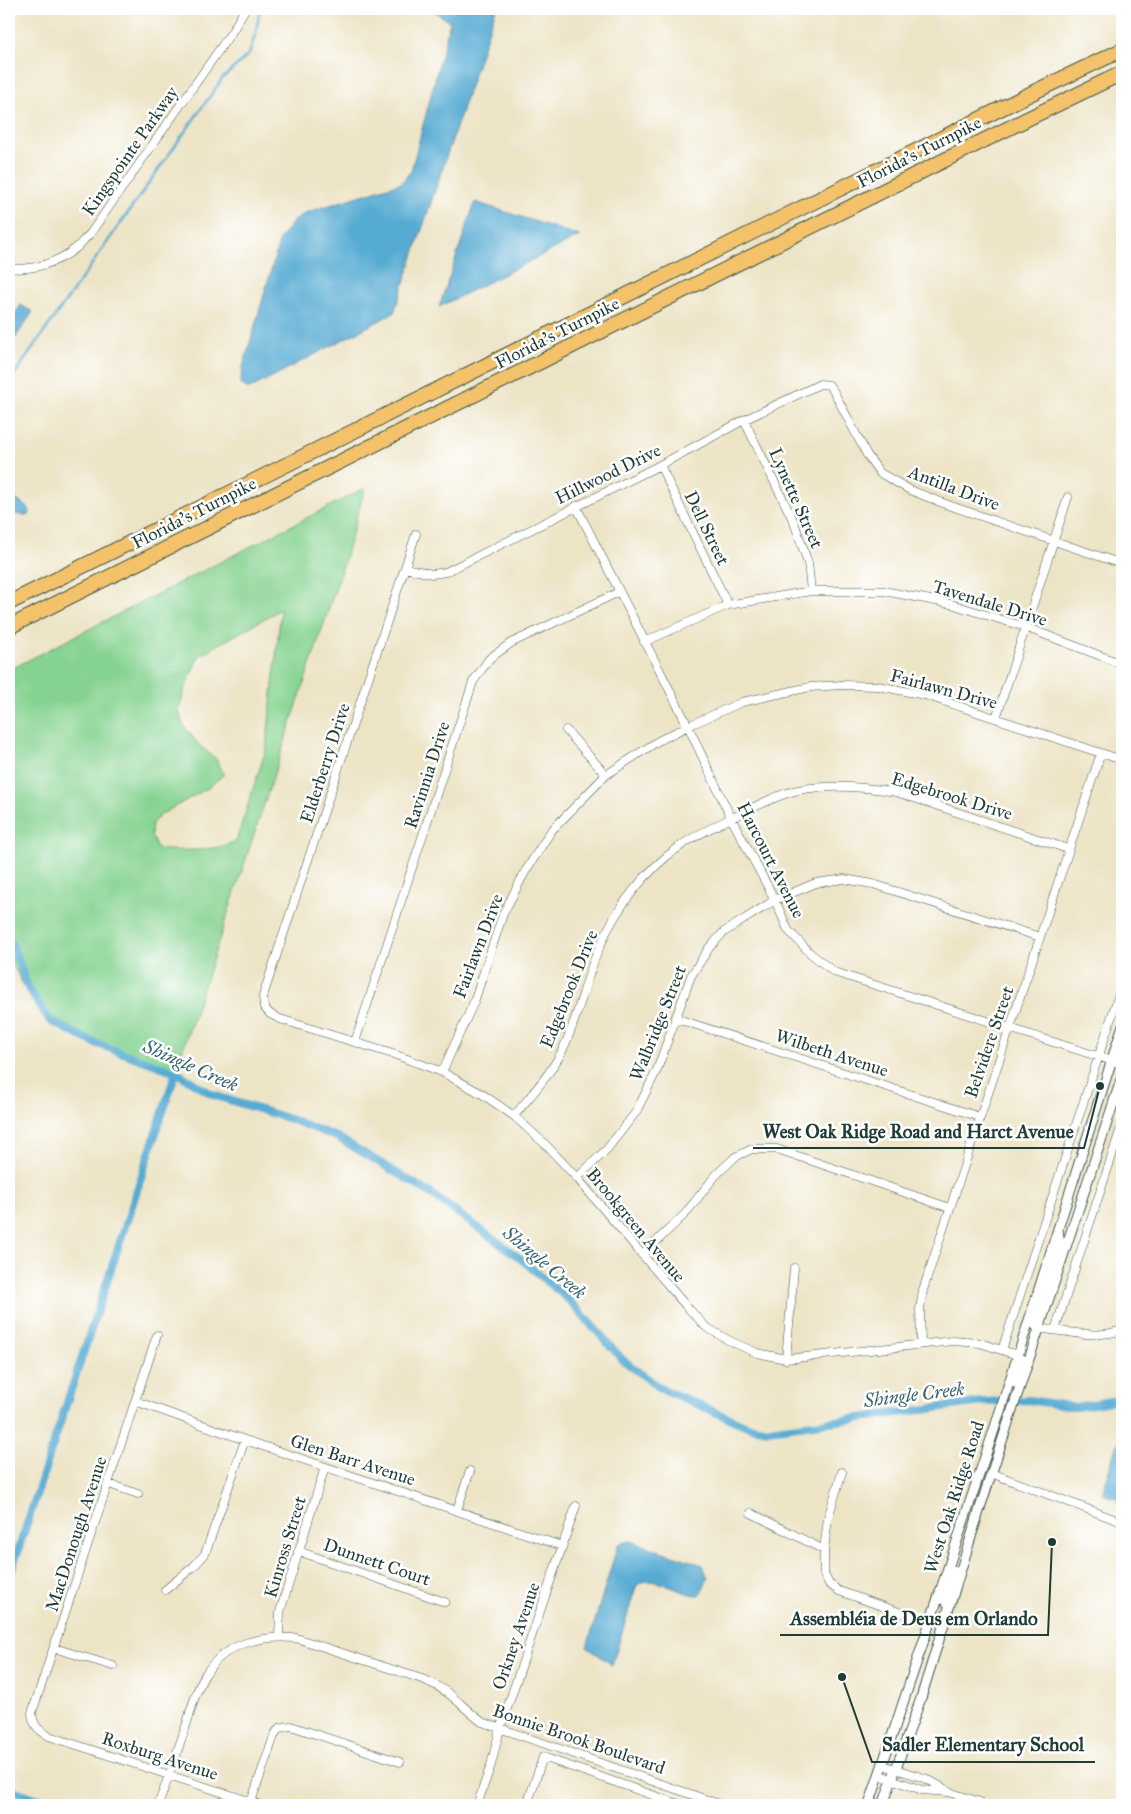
<svg xmlns="http://www.w3.org/2000/svg" width="1131" height="1814" viewBox="0 0 1131 1814" font-family="'IM FELL Great Primer',serif">
<style>
.green{fill:#86d391;stroke:#528862;fill-rule:evenodd}
.water{fill:#57abd3;stroke:#3b7484}
.lines{fill:none;stroke-linecap:round;stroke-linejoin:round}
.stream{stroke:#57abd3;stroke-width:2.5}
.canal{stroke:#57abd3;stroke-width:8}
.minor-casing{stroke:#3e564a;stroke-width:9}
.tertiary-casing{stroke:#3e564a;stroke-width:11}
.motorway-casing{stroke:#3e564a;stroke-width:16}
.minor{stroke:#fff;stroke-width:8}
.tertiary{stroke:#fff;stroke-width:9}
.motorway{stroke:#f4c26a;stroke-width:14}
.labels{text-anchor:middle;stroke-width:5;stroke-linejoin:round;paint-order:stroke}
.street-label{font-size:18px;fill:#1f3d34;stroke:#fff}
.water-label{font-size:19px;font-style:italic;fill:#33646c;stroke:#fff}
.leader{fill:none;stroke:#1f3d34;stroke-width:2}
.callout-dot{fill:#1f3d34;stroke:#fff;stroke-width:2}
.callout-label{font-size:19px;text-anchor:middle;font-weight:bold;fill:#1f3d34;stroke:#fff;stroke-width:5;stroke-linejoin:round;paint-order:stroke}
</style>
<rect width="100%" height="100%" fill="#fff"/>
<filter id="ink" filterUnits="userSpaceOnUse"><feTurbulence type="fractalNoise" baseFrequency=".02" numOctaves="2"/><feDisplacementMap in="SourceGraphic" scale="10" xChannelSelector="R" yChannelSelector="G"/><feConvolveMatrix kernelMatrix="1 2 1 2 8 2 1 2 1" color-interpolation-filters="sRGB"/></filter>
<filter id="wash" filterUnits="userSpaceOnUse"><feTurbulence type="fractalNoise" baseFrequency=".0096" numOctaves="4" result="noise"/><feDisplacementMap in="SourceGraphic" scale="20" xChannelSelector="R" yChannelSelector="G"/><feGaussianBlur stdDeviation="1.12" result="paint"/><feColorMatrix in="noise" values="0 0 0 0 0 0 0 0 0 0 0 0 0 0 0 0 0 1.4 0 .05"/><feComposite in="paint" operator="in"/></filter>
<g filter="url(#wash)">
<rect width="100%" height="100%" fill="#ede4c6"/>
<path class="green" d="M365,488L343,566L175,1073C139,1060 76,1043 48,1018C31,1001 18,978 9,956V670ZM281,609L266,749L236,841C211,852 185,851 158,849L151,836L152,823L162,814L208,788L224,774L216,759L200,746L183,725L179,711L185,688L199,656Z"/>
<path class="water" d="M431,9H496L394,313L249,389L240,384L243,367L280,239L294,220L307,212L401,183L411,171L450,22Z
M475,202L580,236L439,307Z
M21,305L33,312L9,347V323Z
M9,495L29,508L30,514C22,516 16,515 9,511Z
M1121,1439H1122V1500L1102,1494L1115,1450Z
M630,1541L703,1565L708,1578L700,1595C682,1596 658,1577 643,1582C640,1583 638,1585 636,1587L612,1665L587,1647L618,1544Z"/>
<g class="lines">
<path class="stream" d="M9,382L222,79L249,54L256,32L260,9"/>
<path class="canal" d="M9,940L12,944L29,990L50,1021L92,1042L176,1072L213,1095L290,1119L337,1137L430,1193L521,1259L569,1300L623,1360L660,1388L747,1426L768,1430L982,1402L1028,1400L1076,1407L1122,1399
M9,1578L176,1072
M9,1789L57,1805"/>
</g>
</g>
<g filter="url(#ink)">
<g class="lines">
<g class="minor-casing">
<path id="minor" d="M9,268C31,271 58,263 76,248C81,244 85,238 90,234L233,30L245,9
M744,420L794,522L808,563L811,591
M660,465L728,605
M576,506L688,726L731,818L775,900L788,930L810,953L834,972L1122,1064
M416,534L263,996L264,1007L270,1014L280,1019L399,1056L442,1072L482,1094L514,1116L545,1144L577,1178L686,1306L706,1327L728,1340L757,1353L786,1359L953,1341L980,1343L1017,1355
M405,568L432,574L446,572L660,465L744,420L820,384L829,385L834,392L867,455L880,473L910,490L948,505L1122,564
M644,642L728,605L811,591H884L951,604L1025,627L1122,664
M996,718L1068,497
M566,730L606,775
M675,1018L980,1117
M355,1042L473,682L489,659L511,643L619,592
M442,1072L474,1002L503,914L525,872L551,831L606,775L658,741L688,726L742,702L810,687L842,685L878,686L925,695L1122,760
M514,1116C531,1095 551,1074 563,1049C579,1016 585,979 600,946C616,908 645,871 679,847C698,833 722,823 742,813C760,804 780,794 798,790C831,784 864,787 896,792L1068,849
M577,1178L607,1149L636,1112L657,1070L691,976L709,948L724,932L775,900L816,883L844,879L873,884L1040,937
M642,1255L685,1214L716,1175L735,1157L752,1149H777L950,1208
M1039,1329C1069,1330 1092,1340 1122,1330
M1055,1330L1122,1125
M157,1335L32,1713C33,1725 38,1730 49,1736L261,1805
M921,1344L920,1309L923,1290L1101,753
M1002,1350L1122,985
M786,1359L794,1268
M135,1401L245,1440L562,1546
M842,1472L828,1518L824,1550V1574L829,1584L839,1591L930,1623
M991,1473L1122,1522
M109,1484L138,1494
M457,1510L470,1471
M751,1513L824,1550
M298,1551L445,1602
M165,1590L193,1567L205,1554L245,1440
M279,1637L280,1612L325,1467
M54,1648L113,1666
M883,1765L927,1779L952,1793L989,1805
M880,1775L922,1790L948,1792
M251,1802L274,1736L279,1728L291,1726L400,1762
M158,1805C168,1780 176,1754 185,1729C191,1711 195,1691 205,1675C224,1643 261,1635 296,1638L425,1680C452,1691 460,1706 482,1722L722,1805
M477,1805L491,1765L500,1729L576,1506
M527,1805L543,1757L681,1805"/>
</g>
<g class="tertiary-casing">
<path id="tertiary" d="M1039,1329L1034,1324L1060,1247L1058,1228
M1015,1383L1022,1359L1017,1355
M949,1604L944,1600L954,1571
M869,1805L994,1430L1122,1028
M883,1805L920,1701L981,1505L1122,1077"/>
</g>
<g class="motorway-casing">
<path id="motorway" d="M9,603L1034,92L1122,50
M9,627L1027,119L1122,73"/>
</g>
<use href="#minor" class="minor"/>
<use href="#tertiary" class="tertiary"/>
<use href="#motorway" class="motorway"/>
</g>
</g>
<g class="labels">
<g class="street-label">
<text transform="translate(130 151) rotate(-55)" y="6">Kingspointe Parkway</text>
<text transform="translate(919 152) rotate(-27)" y="6">Florida's Turnpike</text>
<text transform="translate(557 333) rotate(-27)" y="6">Florida's Turnpike</text>
<text transform="translate(608 474) rotate(-26)" y="6">Hillwood Drive</text>
<text transform="translate(954 488) rotate(21)" y="6">Antilla Drive</text>
<text transform="translate(796 498) rotate(66)" y="6">Lynette Street</text>
<text transform="translate(194 513) rotate(-27)" y="6">Florida's Turnpike</text>
<text transform="translate(707 528) rotate(64)" y="6">Dell Street</text>
<text transform="translate(990 603) rotate(17)" y="6">Tavendale Drive</text>
<text transform="translate(944 689) rotate(15)" y="6">Fairlawn Drive</text>
<text transform="translate(325 763) rotate(-72)" y="6">Elderberry Drive</text>
<text transform="translate(427 775) rotate(-72)" y="6">Ravinnia Drive</text>
<text transform="translate(952 796) rotate(17)" y="6">Edgebrook Drive</text>
<text transform="translate(771 860) rotate(63)" y="6">Harcourt Avenue</text>
<text transform="translate(478 946) rotate(-69)" y="6">Fairlawn Drive</text>
<text transform="translate(569 989) rotate(-68)" y="6">Edgebrook Drive</text>
<text transform="translate(658 1023) rotate(-68)" y="6">Walbridge Street</text>
<text transform="translate(989 1042) rotate(-71)" y="6">Belvidere Street</text>
<text transform="translate(832 1053) rotate(18)" y="6">Wilbeth Avenue</text>
<text transform="translate(636 1225) rotate(50)" y="6">Brookgreen Avenue</text>
<text transform="translate(353 1460) rotate(18)" y="6">Glen Barr Avenue</text>
<text transform="translate(954 1497) rotate(-72)" y="6">West Oak Ridge Road</text>
<text transform="translate(76 1534) rotate(-72)" y="6">MacDonough Avenue</text>
<text transform="translate(285 1547) rotate(-73)" y="6">Kinross Street</text>
<text transform="translate(377 1562) rotate(19)" y="6">Dunnett Court</text>
<text transform="translate(516 1636) rotate(-71)" y="6">Orkney Avenue</text>
<text transform="translate(579 1739) rotate(19)" y="6">Bonnie Brook Boulevard</text>
<text transform="translate(160 1756) rotate(18)" y="6">Roxburg Avenue</text>
</g>
<g class="water-label">
<text transform="translate(191 1065) rotate(24)" y="7">Shingle Creek</text>
<text transform="translate(545 1262) rotate(40)" y="7">Shingle Creek</text>
<text transform="translate(914 1394) rotate(-7)" y="7">Shingle Creek</text>
</g>
</g>
<path class="leader" d="M1100 1086L1084 1148H753M1052 1542L1048 1635H780M842 1677L872 1762H1095"/>
<g class="callout-dot">
<circle cx="1100" cy="1086" r="5"/>
<circle cx="1052" cy="1542" r="5"/>
<circle cx="842" cy="1677" r="5"/>
</g>
<g class="callout-label">
<text x="918" y="1138">West Oak Ridge Road and Harct Avenue</text>
<text x="914" y="1625">Assembléia de Deus em Orlando</text>
<text x="983" y="1751">Sadler Elementary School</text>
</g>
<rect width="1131" height="1814" fill="none" stroke="#fff" stroke-width="30"/>
</svg>
